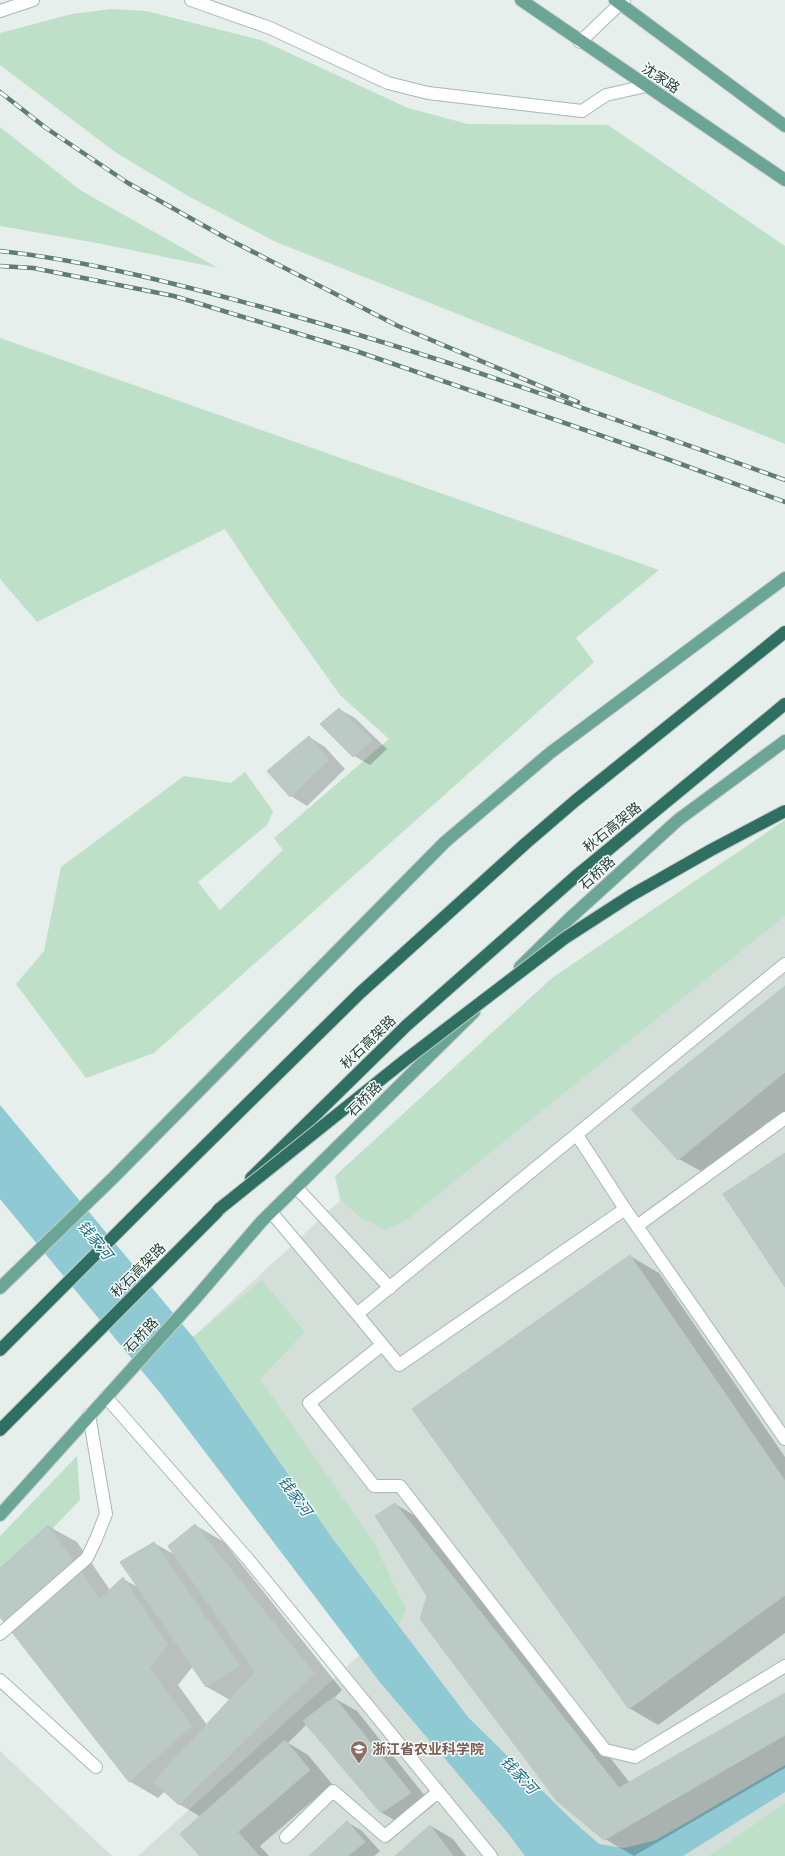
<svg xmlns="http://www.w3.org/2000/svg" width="785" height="1856" viewBox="0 0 785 1856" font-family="Inter,'Noto Sans SC',sans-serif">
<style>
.built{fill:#d4dfda}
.green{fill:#bfe0c8}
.water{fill:#8ec9d4}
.shadow{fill:#0003;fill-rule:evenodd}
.building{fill:#bbcac4;stroke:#b8c9c2}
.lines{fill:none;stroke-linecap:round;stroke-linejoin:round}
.minor-casing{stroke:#a8b8b2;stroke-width:14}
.major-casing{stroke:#c2cac8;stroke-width:14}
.highway-casing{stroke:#c2cac8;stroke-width:14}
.minor{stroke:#fff;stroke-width:12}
.major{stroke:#6aa596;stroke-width:12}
.highway{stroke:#2f6f62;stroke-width:12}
.rail-casing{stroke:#5f7d75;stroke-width:4.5}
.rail{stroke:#f7fbf9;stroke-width:3;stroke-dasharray:9;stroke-linecap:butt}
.highway-bridge-casing{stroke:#c2cac8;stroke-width:14;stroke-linecap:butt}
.highway-bridge{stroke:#2f6f62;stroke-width:12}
.labels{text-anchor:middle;stroke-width:3;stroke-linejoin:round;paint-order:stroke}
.street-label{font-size:14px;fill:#24423a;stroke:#f7fbf9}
.education-label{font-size:14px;font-weight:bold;fill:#785e54;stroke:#f7fbf9;text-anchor:start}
.water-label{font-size:15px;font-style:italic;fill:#1c6f80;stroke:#f7fbf9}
</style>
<rect width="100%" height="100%" fill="#e6efeb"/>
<path class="built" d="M785,853V1765L656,1840L624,1848L599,1844L572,1820L468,1717L333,1539L193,1337L569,988Z
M374,1642L558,1856H138Z
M0,1751L112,1856H0Z
M785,1777V1856H653Z"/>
<path class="green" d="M111,9L146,11L261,40L408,108L468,124L608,125L785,246V444L276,242L190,197L115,152L0,65V33L72,14Z
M0,127L80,190L218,268L97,243L0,226Z
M0,338L659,570L576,638L594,662L154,1053L86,1078L16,984L44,951L61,867L184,776L231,783L245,772L273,811L267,825L198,882L220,910L283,850L274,838L389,739L340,695L266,591L225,529L37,622L0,579Z
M785,820V916L405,1221L386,1230L361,1218L340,1199L335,1176L552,978Z
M262,1280L305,1332L260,1379L373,1541L406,1609L399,1625L333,1539L193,1337Z
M77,1456L80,1500L0,1583V1536Z
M785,1803V1856H709Z"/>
<path class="water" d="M0,1105L193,1337L333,1539L468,1717L572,1820L599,1844L624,1848L656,1840L785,1765V1792L683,1856H525L507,1832L379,1681L161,1394L0,1199Z"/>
<path class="shadow" d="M339,709L355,718L387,749L370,765L354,756Z
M309,737L325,747L345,769L307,806L291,796L269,771Z
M785,988V1112L708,1175L679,1159Z
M630,1256L659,1273L785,1457V1633L658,1725L629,1708Z
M395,1504L424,1521L630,1783L785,1694V1768L634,1856L605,1839L428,1595Z
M195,1525L224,1542L342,1690L334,1698L357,1711L433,1806L405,1826L382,1813L307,1724L288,1743L308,1755L332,1784L260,1846L269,1856H202L201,1817L179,1804L165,1791L158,1798L129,1781L0,1616V1569L48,1526L77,1542L110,1590L123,1579L140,1588L154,1543L177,1556ZM193,1666L207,1687L230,1700L207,1725L178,1685Z
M347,1822L362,1831L380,1851L374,1856H311Z
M431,1826L453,1839L466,1856H396Z"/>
<path class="building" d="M339,708L372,740L353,757L320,724Z
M309,736L329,760L290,797L267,771Z
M785,986V1072L678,1160L631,1109Z
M785,1153V1287L723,1194Z
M630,1255L785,1481V1595L629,1709L412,1409Z
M395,1503L619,1788L785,1693V1735L604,1840L557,1801L420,1619L427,1596L375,1516Z
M195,1524L314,1673L179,1805L153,1782L255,1672L168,1546Z
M48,1525L100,1599L123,1577L168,1645L150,1668L192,1726L129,1782L0,1617V1568Z
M154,1542L240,1666L206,1687L120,1562Z
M334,1697L411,1793L381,1813L303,1721Z
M285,1740L310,1770L238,1832L259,1856H200L180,1834Z
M347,1821L365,1842L348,1856H309Z
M430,1825L453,1856H395Z"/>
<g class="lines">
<g class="minor-casing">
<path id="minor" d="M191,0L270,28L388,83L428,93L582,111L606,95L646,86
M0,11L33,0
M580,42L624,0
M577,1135L625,1209L785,1439
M296,1187L390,1288
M271,1212L357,1314L785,964
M637,1226L785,1118
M357,1314L399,1365L625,1209
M382,1345L309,1403L374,1486H400L605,1750L635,1757L785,1666
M106,1397L247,1558L491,1856
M0,1634L87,1558L96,1539L106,1514L89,1415
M0,1680L96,1767
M286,1837L333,1791L385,1836L438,1792"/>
</g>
<g class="major-casing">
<path id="major" d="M521,0L785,180
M615,0L785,126
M520,967L569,919L678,820L785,741
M0,1288L115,1176L445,842L550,753L785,578
M0,1515L195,1299L261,1222L474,1012"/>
</g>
<g class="highway-casing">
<path id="highway" d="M251,1178L406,1026L575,877L785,704
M0,1350L160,1190L360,993L525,844L575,801L785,632
M0,1430L225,1204"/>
</g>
<use href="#minor" class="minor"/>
<use href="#major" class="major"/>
<use href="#highway" class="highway"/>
<g class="rail-casing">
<path id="rail" d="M0,92L46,128L128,183L224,237L398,326L578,402
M0,251C91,261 181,285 269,309C444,357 615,419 785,480
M0,266L33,268L174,296L356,351L637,448L785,502"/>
</g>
<use href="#rail" class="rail"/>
<g class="highway-bridge-casing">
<path id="highway-bridge" d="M218,1210L404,1061L565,938L630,896L711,850L785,811"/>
</g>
<use href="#highway-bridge" class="highway-bridge"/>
</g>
<defs>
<g id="university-pin" transform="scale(0.9)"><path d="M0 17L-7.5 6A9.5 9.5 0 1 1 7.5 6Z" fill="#8d6e63" stroke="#f7fbf9"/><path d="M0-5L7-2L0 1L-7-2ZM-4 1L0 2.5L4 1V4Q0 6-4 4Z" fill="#fff"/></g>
</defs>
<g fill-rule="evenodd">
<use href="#university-pin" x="359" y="1749"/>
</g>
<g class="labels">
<g class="street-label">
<text transform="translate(661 78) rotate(34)" y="5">沈家路</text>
<text transform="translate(612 827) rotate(-39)" y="5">秋石高架路</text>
<text transform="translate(597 873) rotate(-42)" y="5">石桥路</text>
<text transform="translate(368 1042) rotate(-44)" y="5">秋石高架路</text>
<text transform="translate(364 1099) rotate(-45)" y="5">石桥路</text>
<text transform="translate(138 1270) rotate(-45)" y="5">秋石高架路</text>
<text transform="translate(141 1335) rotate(-47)" y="5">石桥路</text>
</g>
<g class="education-label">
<text x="372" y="1754">浙江省农业科学院</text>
</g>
<g class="water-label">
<text transform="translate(95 1240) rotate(51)" y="5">钱家河</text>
<text transform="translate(295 1496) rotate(54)" y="5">钱家河</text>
<text transform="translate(519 1775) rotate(47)" y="5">钱家河</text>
</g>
</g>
</svg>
